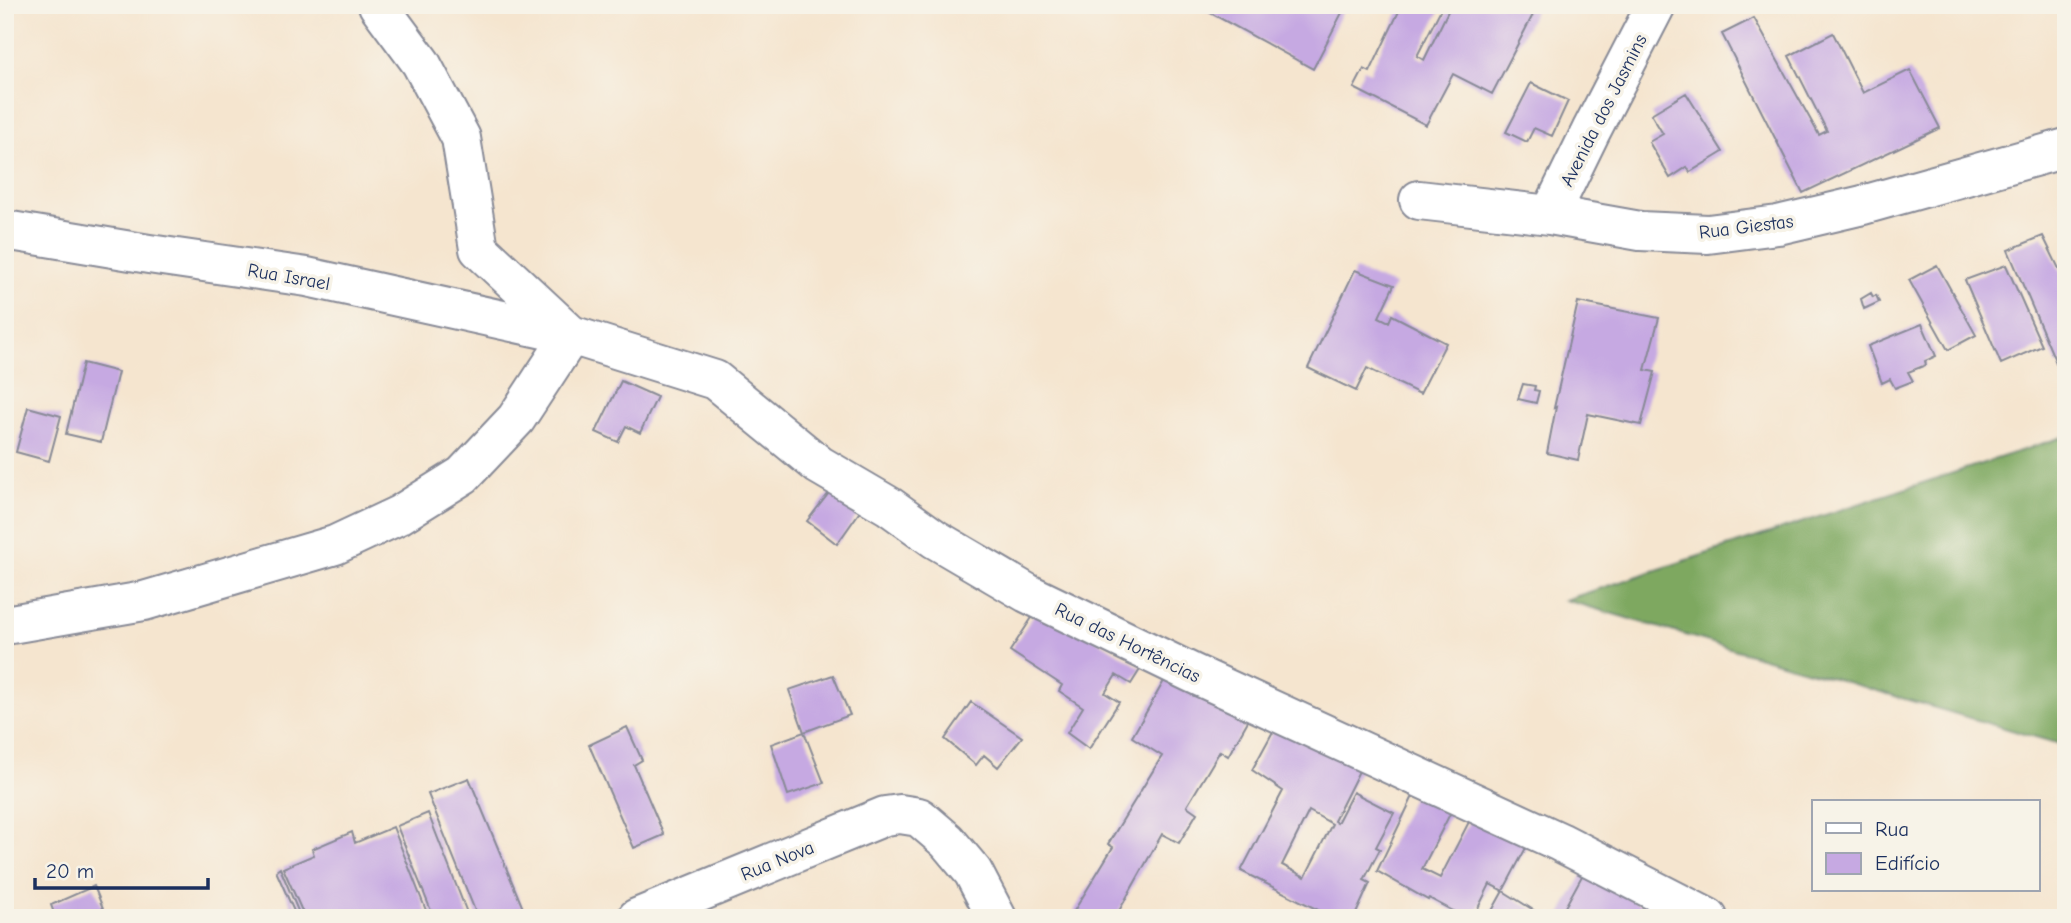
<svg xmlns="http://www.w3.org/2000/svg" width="2071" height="923" viewBox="0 0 2071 923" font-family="'Comic Neue',sans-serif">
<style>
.forest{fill:#7ea860;stroke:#4c6c5f;stroke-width:2}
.building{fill:#c6a9e2;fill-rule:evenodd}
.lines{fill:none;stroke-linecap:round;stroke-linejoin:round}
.minor-casing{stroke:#888a96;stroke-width:42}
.minor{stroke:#fff;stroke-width:38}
.labels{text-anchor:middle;stroke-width:7;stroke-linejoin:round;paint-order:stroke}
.street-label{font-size:19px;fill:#1b2f5e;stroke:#f7f3e8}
</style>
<rect width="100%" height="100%" fill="#f7f3e8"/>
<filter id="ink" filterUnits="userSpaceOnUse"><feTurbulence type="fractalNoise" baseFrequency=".0143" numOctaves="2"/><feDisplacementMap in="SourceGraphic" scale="14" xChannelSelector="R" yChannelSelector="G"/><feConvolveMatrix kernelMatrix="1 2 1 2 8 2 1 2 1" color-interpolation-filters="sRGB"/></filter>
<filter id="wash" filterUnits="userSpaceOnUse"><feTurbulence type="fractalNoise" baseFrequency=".00686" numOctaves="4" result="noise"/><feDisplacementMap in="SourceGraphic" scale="28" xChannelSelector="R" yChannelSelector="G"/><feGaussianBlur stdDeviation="1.57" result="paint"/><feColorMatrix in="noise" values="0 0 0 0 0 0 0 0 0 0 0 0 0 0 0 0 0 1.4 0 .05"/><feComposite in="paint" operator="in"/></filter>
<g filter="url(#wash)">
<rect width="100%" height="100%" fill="#f5e5cf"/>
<path class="forest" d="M2066,436V746L1565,600Z"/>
<g id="blocks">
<path class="building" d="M1196,5H1346L1313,69Z
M1402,5H1443L1417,56L1424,60L1451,5H1538L1492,94L1453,74L1426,125L1354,88L1364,69L1370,72Z
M1754,18L1819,135L1827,131L1789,56L1833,33L1863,93L1910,70L1940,128L1803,193L1722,34Z
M1531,83L1568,101L1552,136L1534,128L1527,142L1506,132Z
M1686,93L1723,152L1690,172L1687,167L1670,178L1649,142L1663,134L1651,114Z
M2043,236L2066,283V360L2057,365L2008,250Z
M1937,265L1976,335L1948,350L1909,280Z
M2006,265L2042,346L2001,364L1965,280Z
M1355,270L1394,285L1379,317L1389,322L1392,315L1446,343L1420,394L1367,368L1356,391L1308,368Z
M1871,293L1873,297L1876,295L1879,302L1864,309L1861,299Z
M1578,302L1659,318L1645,370L1655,372L1641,425L1588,414L1578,460L1547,453L1556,407L1554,408Z
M1922,324L1936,356L1925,361L1926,365L1908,372L1913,381L1895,388L1890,379L1882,383L1868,346Z
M83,363L118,372L101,442L66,434Z
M621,381L657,397L640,433L626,426L618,442L596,432Z
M1523,384L1535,386L1534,390L1539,391L1536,403L1518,399Z
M28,407L61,416L49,461L16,452Z
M829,493L868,500L837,544L807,521Z
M1041,604L1141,668L1131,684L1116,675L1105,693L1119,702L1089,749L1067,733L1083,707L1059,691L1062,685L1010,651Z
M1168,674L1253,712L1228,756L1220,751L1187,806L1197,813L1179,843L1162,834L1115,918H1075L1078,913L1074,911L1113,847L1108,844L1162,756L1132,737Z
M833,675L850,715L804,732L789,690Z
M971,702L1022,737L998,767L984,755L976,765L945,739Z
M1276,726L1362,765L1334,821L1337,823L1353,792L1394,813L1376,847L1380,849L1364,880L1370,883L1354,918H1334L1241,871L1283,791L1252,770ZM1309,811L1332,824L1305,877L1282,865Z
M627,727L642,760L634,765L664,835L634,848L589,745Z
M804,732L824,783L788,795L771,744Z
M469,778L527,918H478L428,794Z
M1415,792L1451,812L1422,869L1440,878L1473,814L1528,844L1503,891L1490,884L1473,918H1466L1429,898L1428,900L1377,871Z
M428,813L469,918H434L397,826Z
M393,827L429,918H305L283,868L314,855L312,849L352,832L355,843Z
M280,868L301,918H297L276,871Z
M1583,874L1630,899L1663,918H1559Z
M94,886L107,918H56L51,905Z
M1503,891L1543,916L1542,918H1488Z"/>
</g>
</g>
<g filter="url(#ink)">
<use href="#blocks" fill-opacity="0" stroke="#888a96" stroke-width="2"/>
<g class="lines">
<g class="minor-casing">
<path id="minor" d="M378,5L421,63L461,138L479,249L571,335
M1419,200L1550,215L1640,231L1708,234L1778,225L1863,205L2066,148
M1550,215L1591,131L1656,5
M5,230L149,254L307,277L571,335L715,380L819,465L889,506L935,539L1027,593L1192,673L1560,842L1708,918
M5,625L144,601L335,545L399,515L463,475L516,419L571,335
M637,918L885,816L900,814L919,817L947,841L973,872L997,918"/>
</g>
<use href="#minor" class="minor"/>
</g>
</g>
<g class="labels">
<g class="street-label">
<text transform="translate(1603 110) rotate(-63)" y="7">Avenida dos Jasmins</text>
<text transform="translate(1746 226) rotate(-7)" y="7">Rua Giestas</text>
<text transform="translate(289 276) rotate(10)" y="7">Rua Israel</text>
<text transform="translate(1128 642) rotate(26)" y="7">Rua das Hortências</text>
<text transform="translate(777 860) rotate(-22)" y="7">Rua Nova</text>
</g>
</g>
<rect width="2071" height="923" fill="none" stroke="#f7f3e8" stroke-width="28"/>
<rect x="1812" y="800" width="228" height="91" fill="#f7f3e8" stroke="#9fa5b1" stroke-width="2"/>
<rect x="1826" y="823" width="35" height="10" fill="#ffffff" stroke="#9fa5b1" stroke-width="2"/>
<text x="1875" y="836" font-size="21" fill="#1b2f5e">Rua</text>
<rect x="1826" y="853" width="35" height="21" fill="#c6a9e2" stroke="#9fa5b1" stroke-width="2"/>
<text x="1875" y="870" font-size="21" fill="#1b2f5e">Edifício</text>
<path d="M35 878v10h173v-10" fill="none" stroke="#1b2f5e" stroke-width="3.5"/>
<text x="46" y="878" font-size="21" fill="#1b2f5e" stroke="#f7f3e8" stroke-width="5" paint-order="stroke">20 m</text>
</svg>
